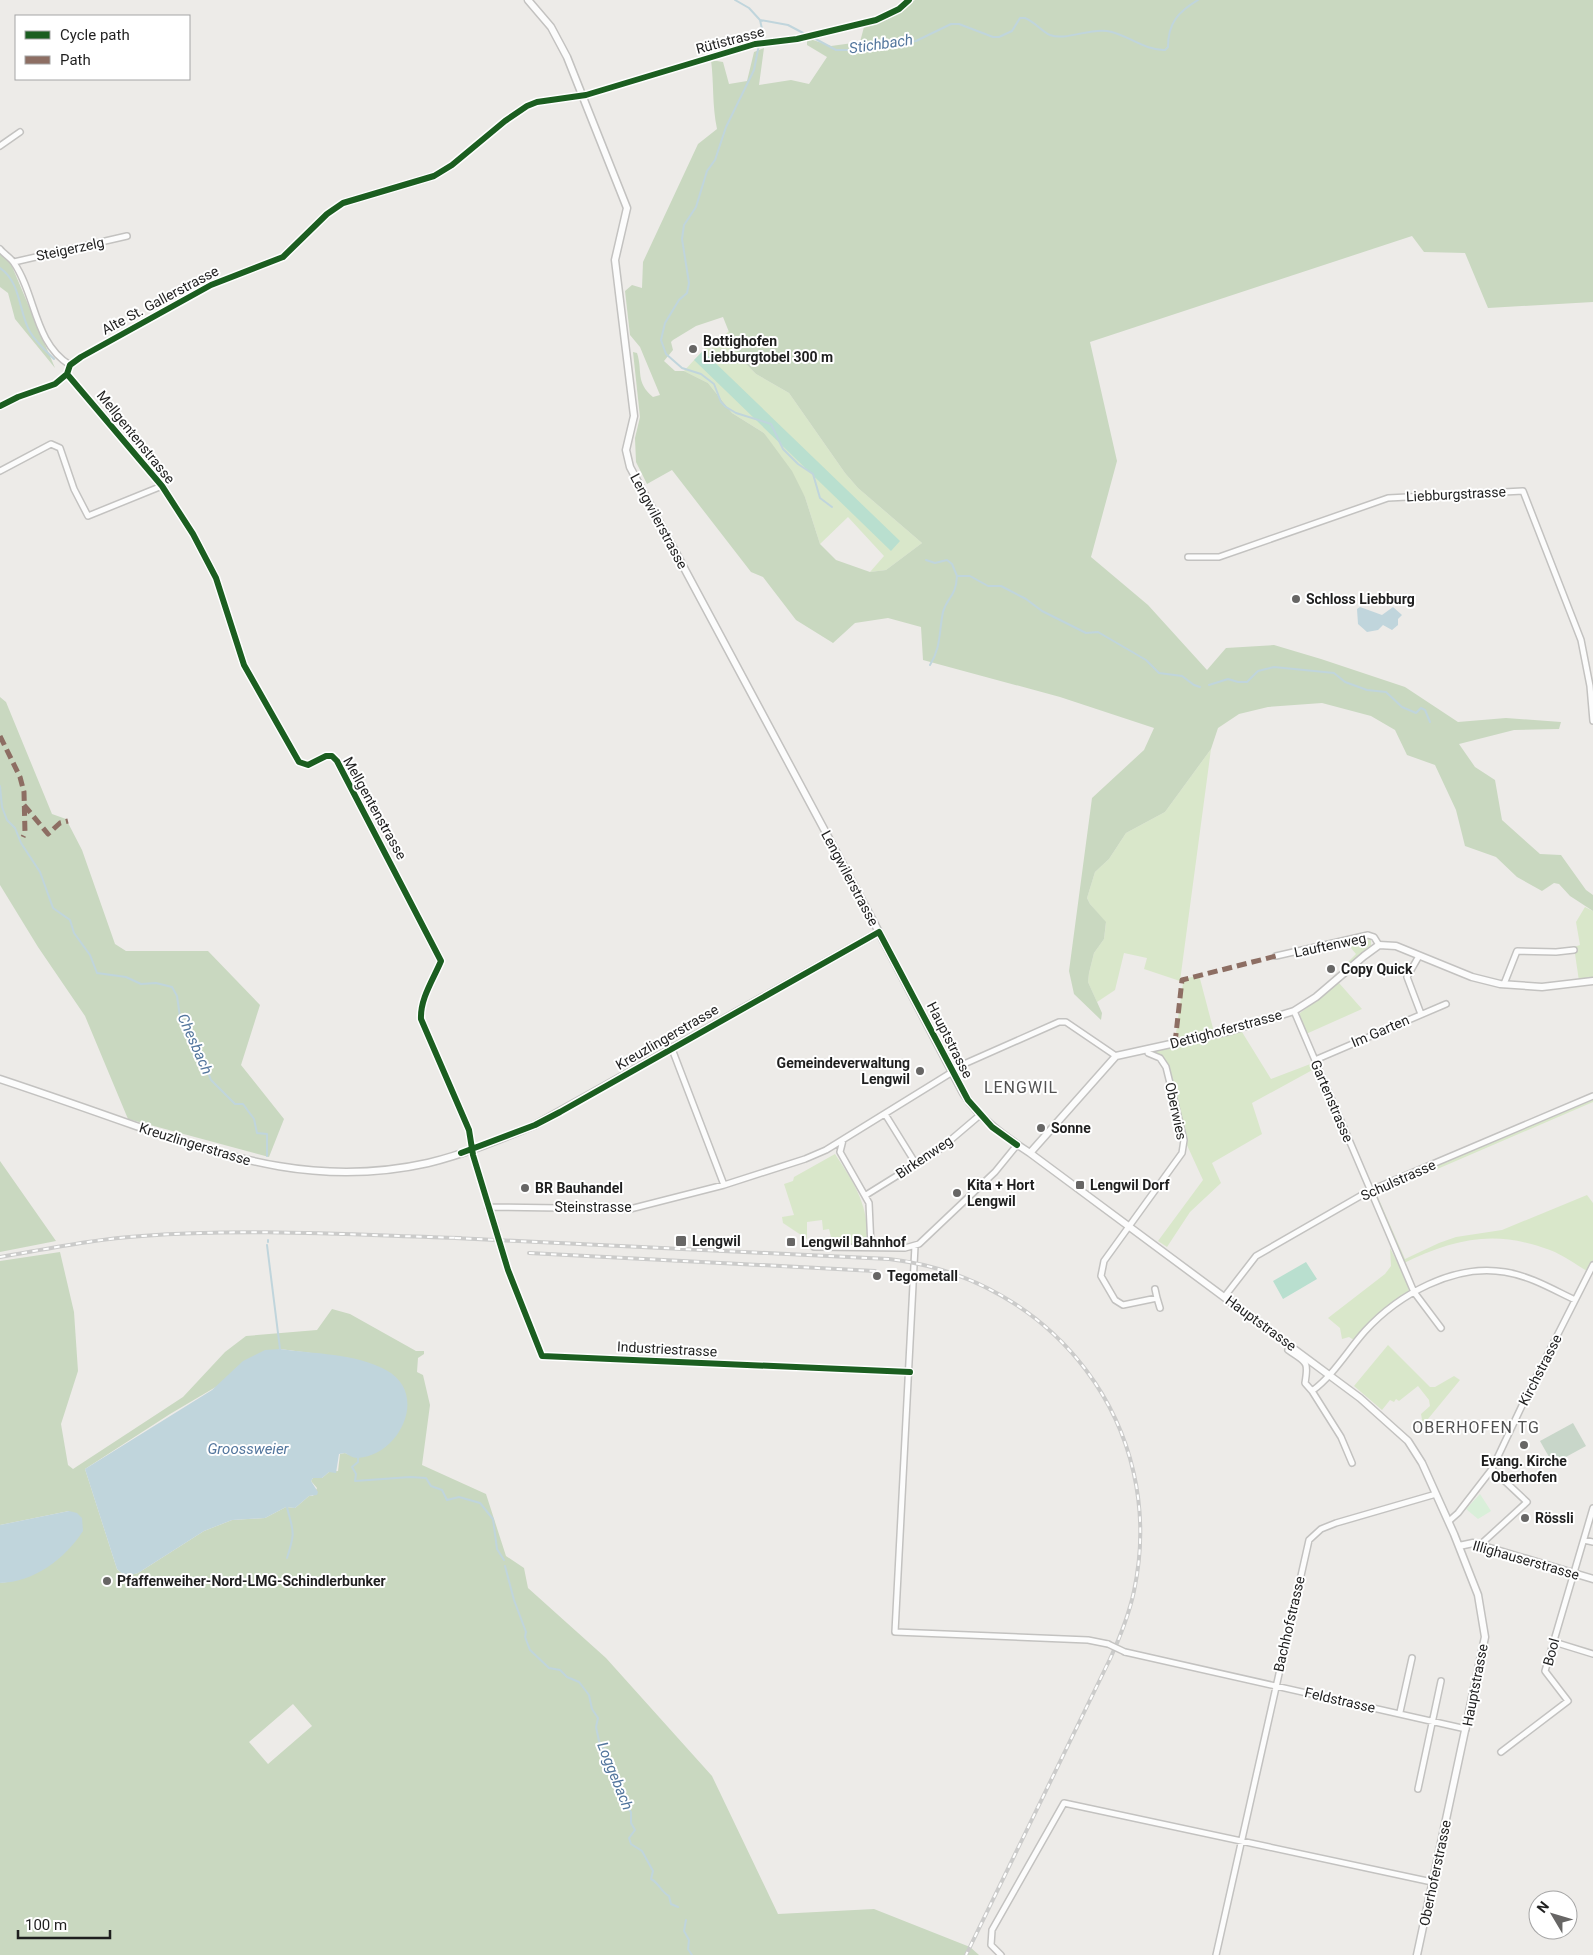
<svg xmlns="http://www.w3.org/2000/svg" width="1593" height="1955" viewBox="0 0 1593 1955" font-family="Roboto,sans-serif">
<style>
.grass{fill:#d9e7ca}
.forest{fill:#c9d8c0;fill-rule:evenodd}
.cemetery{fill:#c8d6c9}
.park{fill:#d9efd9}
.pitch{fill:#b9dfcf}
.water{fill:#c0d5dc}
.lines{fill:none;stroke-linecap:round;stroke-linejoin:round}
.stream{stroke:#c0d5dc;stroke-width:2}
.minor-tunnel{stroke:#c4c2c0;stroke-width:5;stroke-dasharray:5 2.5;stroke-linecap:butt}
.minor-casing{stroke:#c3c2c0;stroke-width:8}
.tertiary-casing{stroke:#c3c2c0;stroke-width:9}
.minor{stroke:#fcfcfc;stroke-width:5}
.tertiary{stroke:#fcfcfc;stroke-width:6}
.rail-casing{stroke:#cbcbca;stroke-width:4}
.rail{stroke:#fff;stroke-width:2;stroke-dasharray:5.5;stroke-linecap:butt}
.minor-bridge-casing{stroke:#c3c2c0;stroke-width:8;stroke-linecap:butt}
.minor-bridge{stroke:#fcfcfc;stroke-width:5}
.quiet{stroke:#8d6e63;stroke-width:5;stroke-dasharray:10 5;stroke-linecap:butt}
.cycleway-casing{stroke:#fff;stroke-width:9}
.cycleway{stroke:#1b5e20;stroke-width:6}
.poi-dot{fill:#676665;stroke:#fff;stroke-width:2}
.labels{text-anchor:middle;stroke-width:4;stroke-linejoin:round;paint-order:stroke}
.street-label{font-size:14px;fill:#1f1f1f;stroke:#fff}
.poi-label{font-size:14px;font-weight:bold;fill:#1f1f1f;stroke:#fff;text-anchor:start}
.water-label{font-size:15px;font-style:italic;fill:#53769d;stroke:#fff}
.quarter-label{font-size:16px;letter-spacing:1px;fill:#525252;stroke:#fff}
</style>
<rect width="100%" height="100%" fill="#edebe8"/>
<path class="grass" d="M729,331L739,357L756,374L789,393L845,473L858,488L922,543L886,570L870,572L884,556L848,517L820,544L805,497L764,433L732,413L708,383L684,371L707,346L711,349Z
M1211,749L1180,981L1144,969L1147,958L1124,953L1115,990L1097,1002L1088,982L1089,973L1094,953L1104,939L1106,923L1090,904L1087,898L1095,872L1109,859L1126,833L1165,812Z
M1585,907L1593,911V978L1579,981L1574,947L1580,945L1576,922Z
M1365,937L1371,939V947L1346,968L1344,966L1356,954L1345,941Z
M1199,975L1214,1032L1180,1039L1176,1033L1183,983L1188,978Z
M1339,983L1362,1009L1306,1034L1299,1018L1300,1013Z
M1242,1032L1271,1079L1313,1063L1316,1068L1252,1103L1262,1134L1212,1163L1221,1183L1190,1212L1167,1247L1158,1241L1203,1180L1186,1143L1166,1062L1153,1052Z
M1593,1098V1102L1377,1195L1405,1259L1439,1243L1456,1237L1502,1230L1587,1195L1593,1203V1260L1587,1271C1575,1264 1563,1255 1550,1250C1494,1229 1454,1239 1402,1264L1373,1195L1376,1190Z
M835,1154C854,1183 866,1200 868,1236L861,1244L833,1245L829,1229L823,1230L822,1220L807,1222V1239L783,1223L782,1217L794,1215L784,1184L793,1181L794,1177Z
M1390,1248L1407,1281L1409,1292L1377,1315L1354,1340L1349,1337L1342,1339L1340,1328L1328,1318L1385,1274L1391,1266Z
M1388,1345L1430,1387H1435L1454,1376L1460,1380L1423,1425L1421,1414L1430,1406L1429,1400L1418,1386L1399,1401L1396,1399L1394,1402L1390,1400L1382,1410L1354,1386Z"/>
<path class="forest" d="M915,0H1593V302L1488,308L1465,253L1424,252L1412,236L1090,342L1117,461L1091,557L1148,605L1207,670L1226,648L1274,645L1321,659L1405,687L1458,722L1506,718L1561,722L1559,729L1514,730L1459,744L1475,767L1495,780L1502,820L1540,854L1561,855L1586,890L1593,895V911L1570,896L1559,884L1554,883L1542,891L1517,877L1496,857L1465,846L1456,810L1435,765L1407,755L1395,730L1371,716L1322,703L1268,707L1239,714L1218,728L1211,749L1165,812L1126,833L1109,859L1095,872L1087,898L1090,904L1106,922L1104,939L1094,953L1089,973L1088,982L1102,1013L1101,1020L1074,994L1069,971L1092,798L1144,750L1154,728L1060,697L923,660L921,627L888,618L855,623L833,643L796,620L763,577L751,572L672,470L647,484L636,462L635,438L640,417L633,352L637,353C643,371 635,382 653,397L660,395L640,347L630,335L625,291L632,285L642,288L643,262L698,144L717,129C712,105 714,83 711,60L723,62L729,84L747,81L754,52L764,48L759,85L791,80L809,84L827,57L807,45V38L831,46L860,42L864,27L894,14ZM723,317L739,357L756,374L789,393L845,473L858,488L922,543L886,570L870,572L836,560L820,544L805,497L792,471L764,433L732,413L708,383L684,371H675L664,361L673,350L671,342L673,340L696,326Z
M0,253L11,264L55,368L15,319L8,293L0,287Z
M0,697L6,702L52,814L66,819L82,850L115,944L126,951H208L260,1005L241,1065L284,1119L269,1157L128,1119L85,1016L38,947L0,885Z
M0,1161L56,1241L0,1252Z
M60,1252L74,1312L78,1371L61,1424L68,1465L73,1469L183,1397L225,1352L246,1336L317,1330L332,1309L350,1314L416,1351H424V1354L418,1358L417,1372L423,1375L430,1405L422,1465L486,1494L506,1556L524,1568L528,1588L606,1658L712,1776L778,1914L874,1909L970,1947L979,1955H0V1583L7,1582L51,1563L65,1552L69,1511L0,1525V1261ZM280,1349L349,1358L383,1448C370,1456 358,1460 345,1453L340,1454L338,1471L329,1472L322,1478H313L311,1481L317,1488L313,1496H309L295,1508L286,1507L265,1518L232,1520L204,1531L138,1573C128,1576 124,1576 117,1569L85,1469L170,1414ZM293,1704L312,1726L268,1764L249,1742Z"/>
<path class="cemetery" d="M1573,1423L1586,1446L1553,1464L1540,1441Z"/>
<path class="park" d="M1480,1494L1491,1511L1478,1519L1466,1509Z"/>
<path class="pitch" d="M703,351L900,541L891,551L694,360Z
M1306,1262L1317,1279L1283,1299L1273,1281Z"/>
<path class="water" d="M1360,607L1382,615L1393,607L1402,615L1398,619V625L1392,630L1383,625L1378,630L1367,632L1358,624L1357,609Z
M280,1349C313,1354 355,1353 386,1370C430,1394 399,1456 358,1458C352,1458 349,1455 345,1453L339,1454L336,1473L329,1472L322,1478H313L311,1481L318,1492L317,1495L309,1496L295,1508L286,1507L265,1518L232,1520L204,1531L138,1573C128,1576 124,1576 117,1569L85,1469L212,1390L243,1361L265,1350Z
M69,1511L77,1513L82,1518L83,1531C65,1559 34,1582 0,1583V1525Z"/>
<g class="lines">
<path class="stream" d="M735,0L749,8L760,20L788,25L807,35
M760,20L762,29L754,70L726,127L715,160L707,171L696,207L684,225L682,239L689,283L687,293L679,300L665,323L661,340L666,354L682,368L701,374L714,384L721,402L726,407L736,413L771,424L783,449L798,464L813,474L820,498L832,507
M812,37L836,50H854L916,41L951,24H959L993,37H999L1012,31L1020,18H1025C1035,22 1041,31 1050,35C1066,41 1089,28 1107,31C1127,34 1145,51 1165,50L1168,47C1168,23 1178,12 1198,0
M0,268C21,282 19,313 30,332C36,342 46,351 54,359
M926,560L935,563L947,560L952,564L957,576H970L988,586H1001L1026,599L1042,611L1086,633L1098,632L1146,660L1159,673L1182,676L1194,685L1200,687
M930,665C941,648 939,631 943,612C947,597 956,597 957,576
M1209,685L1228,679L1238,682H1247L1258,671L1274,667L1334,673L1345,682L1367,690L1386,692L1402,707L1416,713L1421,708L1425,710L1430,722
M0,786L2,807L7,820L15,828L21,843L40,872L53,908L70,920L74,933L90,955L97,973L126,977L141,984L156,983L172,987L177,996L180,1017L186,1024L197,1045L211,1080L235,1104H243L254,1119L257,1133L267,1134V1156
M268,1242V1240
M267,1245L280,1349
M358,1458V1462L352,1467L356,1474L355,1481L410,1477L426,1478L431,1486L442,1490L447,1500L459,1497L480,1503L493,1519L497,1549L504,1560
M287,1507C293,1532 296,1530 287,1558
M505,1566L514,1600L526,1632L525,1637L530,1650L549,1668L560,1670L567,1677L579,1682L589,1695L592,1709L598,1718L596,1727L599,1741L616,1772L617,1786L626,1798L628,1808L631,1812V1823L635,1830L629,1838L631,1844L642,1851L653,1871L651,1879C659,1883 661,1892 669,1896L671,1904L678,1907
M686,1920L684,1931L689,1940L688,1949L692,1955"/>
<path class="minor-tunnel" d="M497,1232L501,1246"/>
<g class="minor-casing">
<path id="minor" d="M0,146L20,132
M0,249C4,254 11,258 14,263C36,295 34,343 70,365
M14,262L127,236
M67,374L162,486L193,534L216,578L244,665L299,762L308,765L326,756H332L337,761L441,961C433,980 420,999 421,1019L469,1130L473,1155L497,1232
M0,406L18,397L55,384L67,374L70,365L81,357L211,285L283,257L327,214L343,203L434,176L452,165L505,121L527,106L537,102L586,95L755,44L797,39L876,20L899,9L909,0
M0,471L51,444L60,448L74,489L88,516L162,486
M1188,557H1219L1388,498L1523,491L1581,640L1590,686L1593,721
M1276,956L1368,935L1374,937L1379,945
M1419,956L1407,977L1421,1014
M1504,984L1517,951L1556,952L1574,950
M1294,1011L1414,1292L1441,1328
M672,1049L724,1185
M1148,1049V1053L1160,1058L1166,1067L1184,1140L1182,1153L1104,1261L1101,1276L1115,1300L1123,1305L1157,1298L1160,1308
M1315,1060L1446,1004
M885,1114L916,1164
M843,1140L840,1152L869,1203L871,1247
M866,1195L940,1149L980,1115
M488,1207L630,1209L724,1185L805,1159L826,1150L949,1074L955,1068L1059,1022H1066L1116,1056
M501,1246L508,1270L542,1356L910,1372
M915,1246L895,1632L1088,1640L1108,1644
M814,1247L905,1248L919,1244L995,1172L1017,1145
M1155,1289L1157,1298
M1225,1296L1256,1256L1369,1191L1593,1096
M1288,1350C1306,1363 1309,1360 1305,1383L1312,1391
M1352,1463L1341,1437L1312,1391C1333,1376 1348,1350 1365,1331C1398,1295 1454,1263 1505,1272C1530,1276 1552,1289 1575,1300
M1449,1521L1458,1513L1492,1469L1527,1395L1593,1265
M1584,1540L1593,1542
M1480,1545L1527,1502L1492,1469
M1554,1642L1593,1654
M1125,1652L1466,1729
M1400,1712L1412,1658
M1501,1752L1568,1701L1545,1671L1593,1508
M1418,1789L1441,1681
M1001,1955L991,1945L992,1930L1064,1803L1432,1882
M1216,1955L1309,1540L1321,1529L1336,1523L1436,1494"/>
</g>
<g class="tertiary-casing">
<path id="tertiary" d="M528,0L551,27L567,57L627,208L615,260L634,416L626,450L630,467L870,915L963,1093C981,1120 1004,1136 1030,1153L1360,1398L1408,1441L1422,1463L1454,1534L1478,1595L1485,1637L1417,1955
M0,1079C45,1094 91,1110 136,1126C236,1160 321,1187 428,1163C465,1154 501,1139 535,1125L879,932
M1030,1153L1116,1056L1230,1031L1294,1011L1316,997L1364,956L1379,945L1396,946L1472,977L1500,984L1542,987L1593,981
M1459,1546L1473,1543L1593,1579"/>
</g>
<use href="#minor" class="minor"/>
<use href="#tertiary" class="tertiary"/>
<g class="rail-casing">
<path id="rail" d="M455,1238L889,1259C1053,1278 1169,1426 1134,1591C1129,1615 1120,1637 1110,1659L966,1955
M529,1253L875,1271
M0,1257C47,1249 95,1239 142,1236C249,1228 354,1235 461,1238"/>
</g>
<use href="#rail" class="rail"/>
<g class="minor-bridge-casing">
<path id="minor-bridge" d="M1108,1644L1125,1652"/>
</g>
<use href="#minor-bridge" class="minor-bridge"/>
<path class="quiet" d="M0,736L20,777L24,792L25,833L23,837
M24,805L48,834L60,823L68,821
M1175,1043L1182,980L1276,956"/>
<g class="cycleway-casing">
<path id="cycleway" d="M67,374L162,486L193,534L216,578L244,665L299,762L308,765L326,756H332L337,761L441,961C433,980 420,999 421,1019L469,1130L473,1155L508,1270L542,1356L910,1372
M0,406L18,397L55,384L67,374L70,365L81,357L211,285L283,257L327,214L343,203L434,176L452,165L505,121L527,106L537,102L586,95L755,44L797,39L876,20L899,9L909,0
M461,1153L535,1125L560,1112L879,932L968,1100L992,1127L1017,1145"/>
</g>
<use href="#cycleway" class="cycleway"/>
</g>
<g class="poi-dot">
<circle cx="693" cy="349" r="5"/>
<circle cx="1296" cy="599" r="5"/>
<circle cx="1331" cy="969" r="5"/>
<circle cx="920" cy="1071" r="5"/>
<circle cx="1041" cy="1128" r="5"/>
<rect x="1075" y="1180" width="10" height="10" rx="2.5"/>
<circle cx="525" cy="1188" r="5"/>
<circle cx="957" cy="1193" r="5"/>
<rect x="675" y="1235" width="12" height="12" rx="2.5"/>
<rect x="786" y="1237" width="10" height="10" rx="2.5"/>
<circle cx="877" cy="1276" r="5"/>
<circle cx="1524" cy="1445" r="5"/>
<circle cx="1525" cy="1518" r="5"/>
<circle cx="107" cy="1581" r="5"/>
</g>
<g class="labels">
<g class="street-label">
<text transform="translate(730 40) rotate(-15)" y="5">Rütistrasse</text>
<text transform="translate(70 249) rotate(-12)" y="5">Steigerzelg</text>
<text transform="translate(160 300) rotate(-28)" y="5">Alte St. Gallerstrasse</text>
<text transform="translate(136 437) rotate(51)" y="5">Mellgentenstrasse</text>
<text transform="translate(1456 494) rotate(-3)" y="5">Liebburgstrasse</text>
<text transform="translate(659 521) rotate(62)" y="5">Lengwilerstrasse</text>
<text transform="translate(375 808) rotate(61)" y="5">Mellgentenstrasse</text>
<text transform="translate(850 878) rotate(62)" y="5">Lengwilerstrasse</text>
<text transform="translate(1330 945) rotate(-12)" y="5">Lauftenweg</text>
<text transform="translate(1226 1029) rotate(-15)" y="5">Dettighoferstrasse</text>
<text transform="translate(1380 1031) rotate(-23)" y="5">Im Garten</text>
<text transform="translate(667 1037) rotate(-30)" y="5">Kreuzlingerstrasse</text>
<text transform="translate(950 1040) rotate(63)" y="5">Hauptstrasse</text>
<text transform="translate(1332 1101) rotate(67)" y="5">Gartenstrasse</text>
<text transform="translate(1176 1111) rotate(78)" y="5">Oberwies</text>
<text transform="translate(195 1144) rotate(17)" y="5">Kreuzlingerstrasse</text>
<text transform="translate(924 1157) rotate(-34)" y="5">Birkenweg</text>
<text transform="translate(1398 1180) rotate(-24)" y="5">Schulstrasse</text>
<text x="593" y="1212">Steinstrasse</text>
<text transform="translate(1261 1323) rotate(36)" y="5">Hauptstrasse</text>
<text transform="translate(667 1349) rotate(3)" y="5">Industriestrasse</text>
<text transform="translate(1540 1370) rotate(-63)" y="5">Kirchstrasse</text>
<text transform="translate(1526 1560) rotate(16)" y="5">Illighauserstrasse</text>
<text transform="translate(1289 1624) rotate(-77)" y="5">Bachhofstrasse</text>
<text transform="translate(1551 1652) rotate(-75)" y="5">Bool</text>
<text transform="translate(1475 1685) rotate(-79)" y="5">Hauptstrasse</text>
<text transform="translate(1340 1700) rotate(13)" y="5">Feldstrasse</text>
<text transform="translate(1435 1873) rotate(-78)" y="5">Oberhoferstrasse</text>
</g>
<g class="poi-label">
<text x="703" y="346">Bottighofen<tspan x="703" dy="16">Liebburgtobel 300 m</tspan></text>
<text x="1306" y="604">Schloss Liebburg</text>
<text x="1341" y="974">Copy Quick</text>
<text x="910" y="1068" text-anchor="end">Gemeindeverwaltung<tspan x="910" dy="16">Lengwil</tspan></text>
<text x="1051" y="1133">Sonne</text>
<text x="967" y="1190">Kita + Hort<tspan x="967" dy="16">Lengwil</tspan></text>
<text x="1090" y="1190">Lengwil Dorf</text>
<text x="535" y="1193">BR Bauhandel</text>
<text x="692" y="1246">Lengwil</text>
<text x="801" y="1247">Lengwil Bahnhof</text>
<text x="887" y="1281">Tegometall</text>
<text x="1524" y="1466" text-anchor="middle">Evang. Kirche<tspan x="1524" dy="16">Oberhofen</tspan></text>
<text x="1535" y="1523">Rössli</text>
<text x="117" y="1586">Pfaffenweiher-Nord-LMG-Schindlerbunker</text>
</g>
<g class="water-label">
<text transform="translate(881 44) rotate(-8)" y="5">Stichbach</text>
<text transform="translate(195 1044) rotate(66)" y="5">Chesbach</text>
<text x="248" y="1454">Groossweier</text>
<text transform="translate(615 1776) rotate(68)" y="5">Loggebach</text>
</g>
<g class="quarter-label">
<text x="1021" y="1093">LENGWIL</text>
<text x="1476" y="1433">OBERHOFEN TG</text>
</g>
</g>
<rect x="15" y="15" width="175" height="65" fill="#ffffff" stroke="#a5a5a5"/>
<rect x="25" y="31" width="25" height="8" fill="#1b5e20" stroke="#a5a5a5"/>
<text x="60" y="40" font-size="15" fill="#1f1f1f">Cycle path</text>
<rect x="25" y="56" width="25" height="8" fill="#8d6e63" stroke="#a5a5a5"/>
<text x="60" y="65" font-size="15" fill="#1f1f1f">Path</text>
<g transform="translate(1553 1915) rotate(308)"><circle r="24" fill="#ffffff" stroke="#a5a5a5"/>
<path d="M0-4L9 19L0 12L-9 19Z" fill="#676665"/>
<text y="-8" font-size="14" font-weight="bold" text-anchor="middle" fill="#1f1f1f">N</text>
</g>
<path d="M18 1930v8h92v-8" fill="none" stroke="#1f1f1f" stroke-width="2.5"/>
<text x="25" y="1930" font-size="15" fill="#1f1f1f" stroke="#ffffff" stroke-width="4" paint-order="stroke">100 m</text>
</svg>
